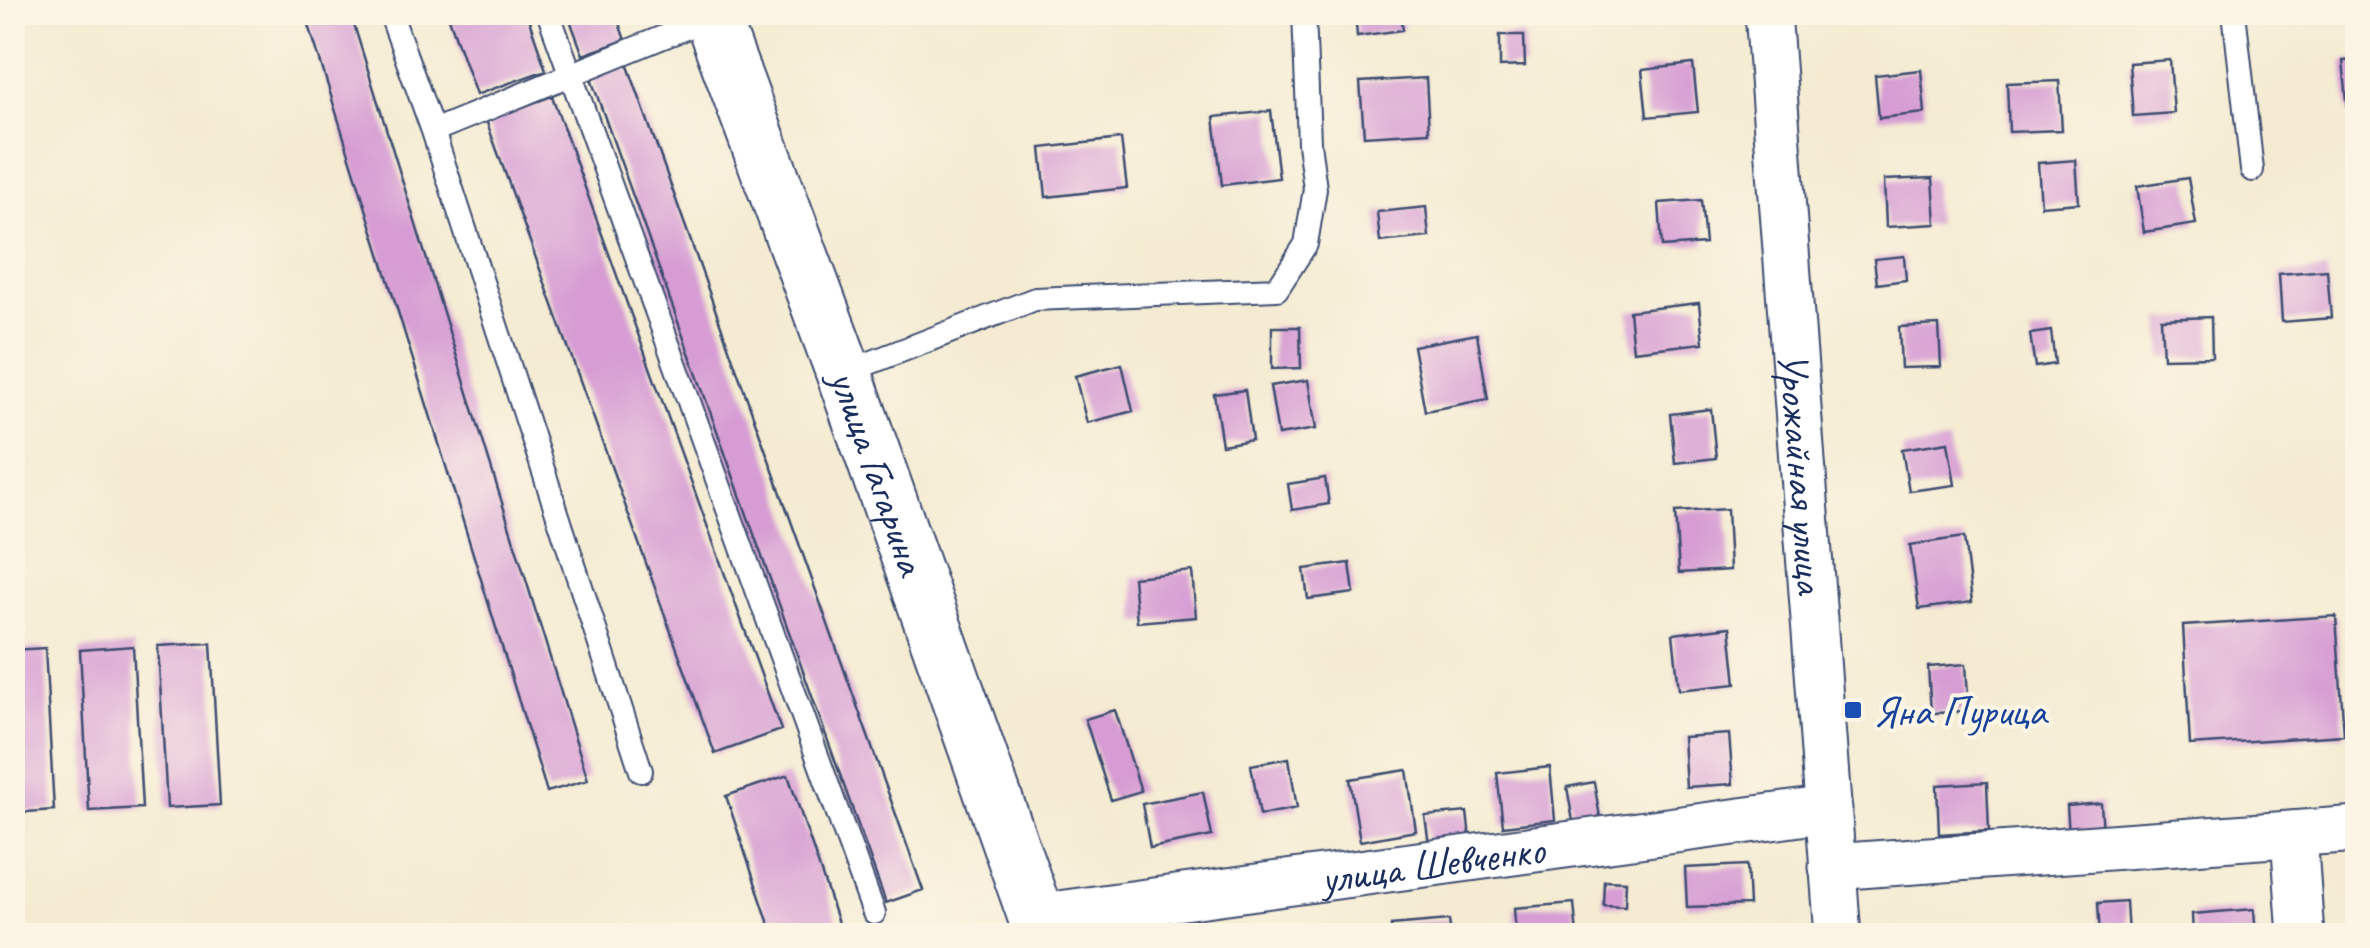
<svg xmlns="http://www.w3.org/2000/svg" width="2370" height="948" viewBox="0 0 2370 948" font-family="Caveat,sans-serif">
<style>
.building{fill:#d69cd3}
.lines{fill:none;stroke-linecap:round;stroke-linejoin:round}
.lane-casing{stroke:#3c4b6f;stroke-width:26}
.street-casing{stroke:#3c4b6f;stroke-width:49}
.secondary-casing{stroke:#3c4b6f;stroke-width:59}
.lane{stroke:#fff;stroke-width:22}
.street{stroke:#fff;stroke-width:45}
.secondary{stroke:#fff;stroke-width:55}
.transit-dot{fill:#1a4fb4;stroke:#fcf5e5;stroke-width:4}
.labels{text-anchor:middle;stroke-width:8;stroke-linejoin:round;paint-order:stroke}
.street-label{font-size:42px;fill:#1b2f5e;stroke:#fcf5e5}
.transit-label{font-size:42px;fill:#164399;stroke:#fcf5e5;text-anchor:start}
</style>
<rect width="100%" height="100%" fill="#fcf5e5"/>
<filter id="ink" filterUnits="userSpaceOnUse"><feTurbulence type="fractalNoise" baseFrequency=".01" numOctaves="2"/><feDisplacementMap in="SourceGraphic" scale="20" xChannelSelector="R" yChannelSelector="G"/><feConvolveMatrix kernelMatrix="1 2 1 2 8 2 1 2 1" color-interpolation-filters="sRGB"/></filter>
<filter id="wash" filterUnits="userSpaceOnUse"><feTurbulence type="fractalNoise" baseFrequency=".0048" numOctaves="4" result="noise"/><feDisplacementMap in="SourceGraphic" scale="40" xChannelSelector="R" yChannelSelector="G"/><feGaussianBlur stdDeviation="2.25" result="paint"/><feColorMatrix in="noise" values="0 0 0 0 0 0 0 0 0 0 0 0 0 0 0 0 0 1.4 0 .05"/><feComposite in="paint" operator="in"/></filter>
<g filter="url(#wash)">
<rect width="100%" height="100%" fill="#f4ebd2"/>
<g id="blocks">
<path class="building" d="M305,12H350L588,780L547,792Z
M447,12H526L546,70L476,95Z
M567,12H615L625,40L583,55Z
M1355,12H1401L1403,30L1357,36Z
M1604,12H1678V19L1604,21Z
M1500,35H1524L1525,66L1500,67Z
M2170,60L2174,113L2133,116L2129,63Z
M2358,60V109L2348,110L2343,61Z
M627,63L923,890L886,903L590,76Z
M1693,64L1698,112L1647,117L1642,70Z
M1921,70L1925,113L1879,118L1875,75Z
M1426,78L1429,132L1364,136L1360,82Z
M2059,81L2062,130L2009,132L2007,83Z
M552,96L781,730L715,754L486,120Z
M1271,111L1279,178L1222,185L1214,117Z
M1121,139L1127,188L1046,197L1041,148Z
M2076,160L2079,203L2041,206L2038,163Z
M1933,178L1936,224L1886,227L1884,180Z
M2188,178L2196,224L2144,232L2137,186Z
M1701,200L1705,244L1662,247L1659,203Z
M1426,207L1429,237L1380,242L1377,212Z
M1904,256L1906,280L1877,284L1874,259Z
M2327,270L2331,318L2282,322L2279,274Z
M1699,303L1703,343L1633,351L1629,311Z
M2211,317L2212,357L2163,358L2161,319Z
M1939,325L1941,367L1901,368L1899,327Z
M1272,327H1300L1301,368L1272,369Z
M2051,331L2055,364L2035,367L2030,334Z
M1477,334L1488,399L1425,411L1413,346Z
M1122,364L1133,411L1087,423L1075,376Z
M1308,380L1316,429L1278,435L1270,386Z
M1245,390L1252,440L1222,445L1214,394Z
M1711,409L1716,458L1675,463L1670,414Z
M1948,442L1955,485L1909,491L1902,449Z
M1325,478L1329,504L1292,510L1288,484Z
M1727,509L1730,570L1679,573L1675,512Z
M1964,537L1972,602L1919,609L1910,545Z
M1350,563L1354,593L1308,599L1304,569Z
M1192,571L1196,617L1137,622L1133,577Z
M2336,616L2344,735L2190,745L2183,626Z
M1730,627L1736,684L1679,690L1673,634Z
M211,643L220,805L167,808L158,646Z
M133,646L142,808L89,811L80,650Z
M45,648L54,810L12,813V650Z
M1966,664L1969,712L1931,713L1928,667Z
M1115,710L1141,791L1111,800L1085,719Z
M1729,734L1733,784L1686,787L1683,737Z
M1289,758L1297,808L1260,815L1251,765Z
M1550,767L1555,820L1503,826L1497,773Z
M1407,770L1416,831L1360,841L1350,779Z
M788,775L841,932L831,936H773L726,796Z
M1594,782L1602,829L1575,833L1567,787Z
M1987,782L1989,831L1939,834L1937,785Z
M1203,792L1212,836L1150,848L1142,804Z
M2101,803L2104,847L2070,849L2067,806Z
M1467,812L1471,847L1430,852L1425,816Z
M1747,865L1749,905L1687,907L1685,868Z
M1604,880L1626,881L1625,906L1603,905Z
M2126,901L2128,936H2100L2098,903Z
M1574,903L1577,936H1516L1514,908Z
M2254,909L2256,936H2193L2192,914Z
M1449,920L1451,936H1391V925Z
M2014,923L2015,936H1949V928Z"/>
</g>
</g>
<g filter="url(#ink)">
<use href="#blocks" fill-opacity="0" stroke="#3c4b6f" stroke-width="2.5"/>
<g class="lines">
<g class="lane-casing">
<path id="lane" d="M390,12L433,131L641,771
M548,12L874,913
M2234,12L2252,170
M433,131L712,17
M844,373L1035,299L1277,289L1306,244L1315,189L1309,143L1304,12"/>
</g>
<g class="street-casing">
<g id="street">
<path id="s1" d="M1768,12L1838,936"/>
<path d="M2294,834L2301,936"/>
<path d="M1832,867L2358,829"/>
<path id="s2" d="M1036,917L1829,809"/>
</g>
</g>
<g class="secondary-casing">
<g id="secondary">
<path id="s3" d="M710,12L844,373L1036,917L1040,936"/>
</g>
</g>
<use href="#lane" class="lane"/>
<use href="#street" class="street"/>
<use href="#secondary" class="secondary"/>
</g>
</g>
<rect class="transit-dot" x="1843" y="700" width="20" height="20" rx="5"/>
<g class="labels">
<g class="street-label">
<text dy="15" stroke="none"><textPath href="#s3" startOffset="490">улица Гагарина</textPath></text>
<text dy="15" stroke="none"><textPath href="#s1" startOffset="462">Урожайная улица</textPath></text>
<text dy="15" stroke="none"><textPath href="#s2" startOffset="400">улица Шевченко</textPath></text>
</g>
<g class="transit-label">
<text x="1873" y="725">Яна Пурица</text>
</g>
</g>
<rect width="2370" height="948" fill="none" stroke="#fcf5e5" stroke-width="50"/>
</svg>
